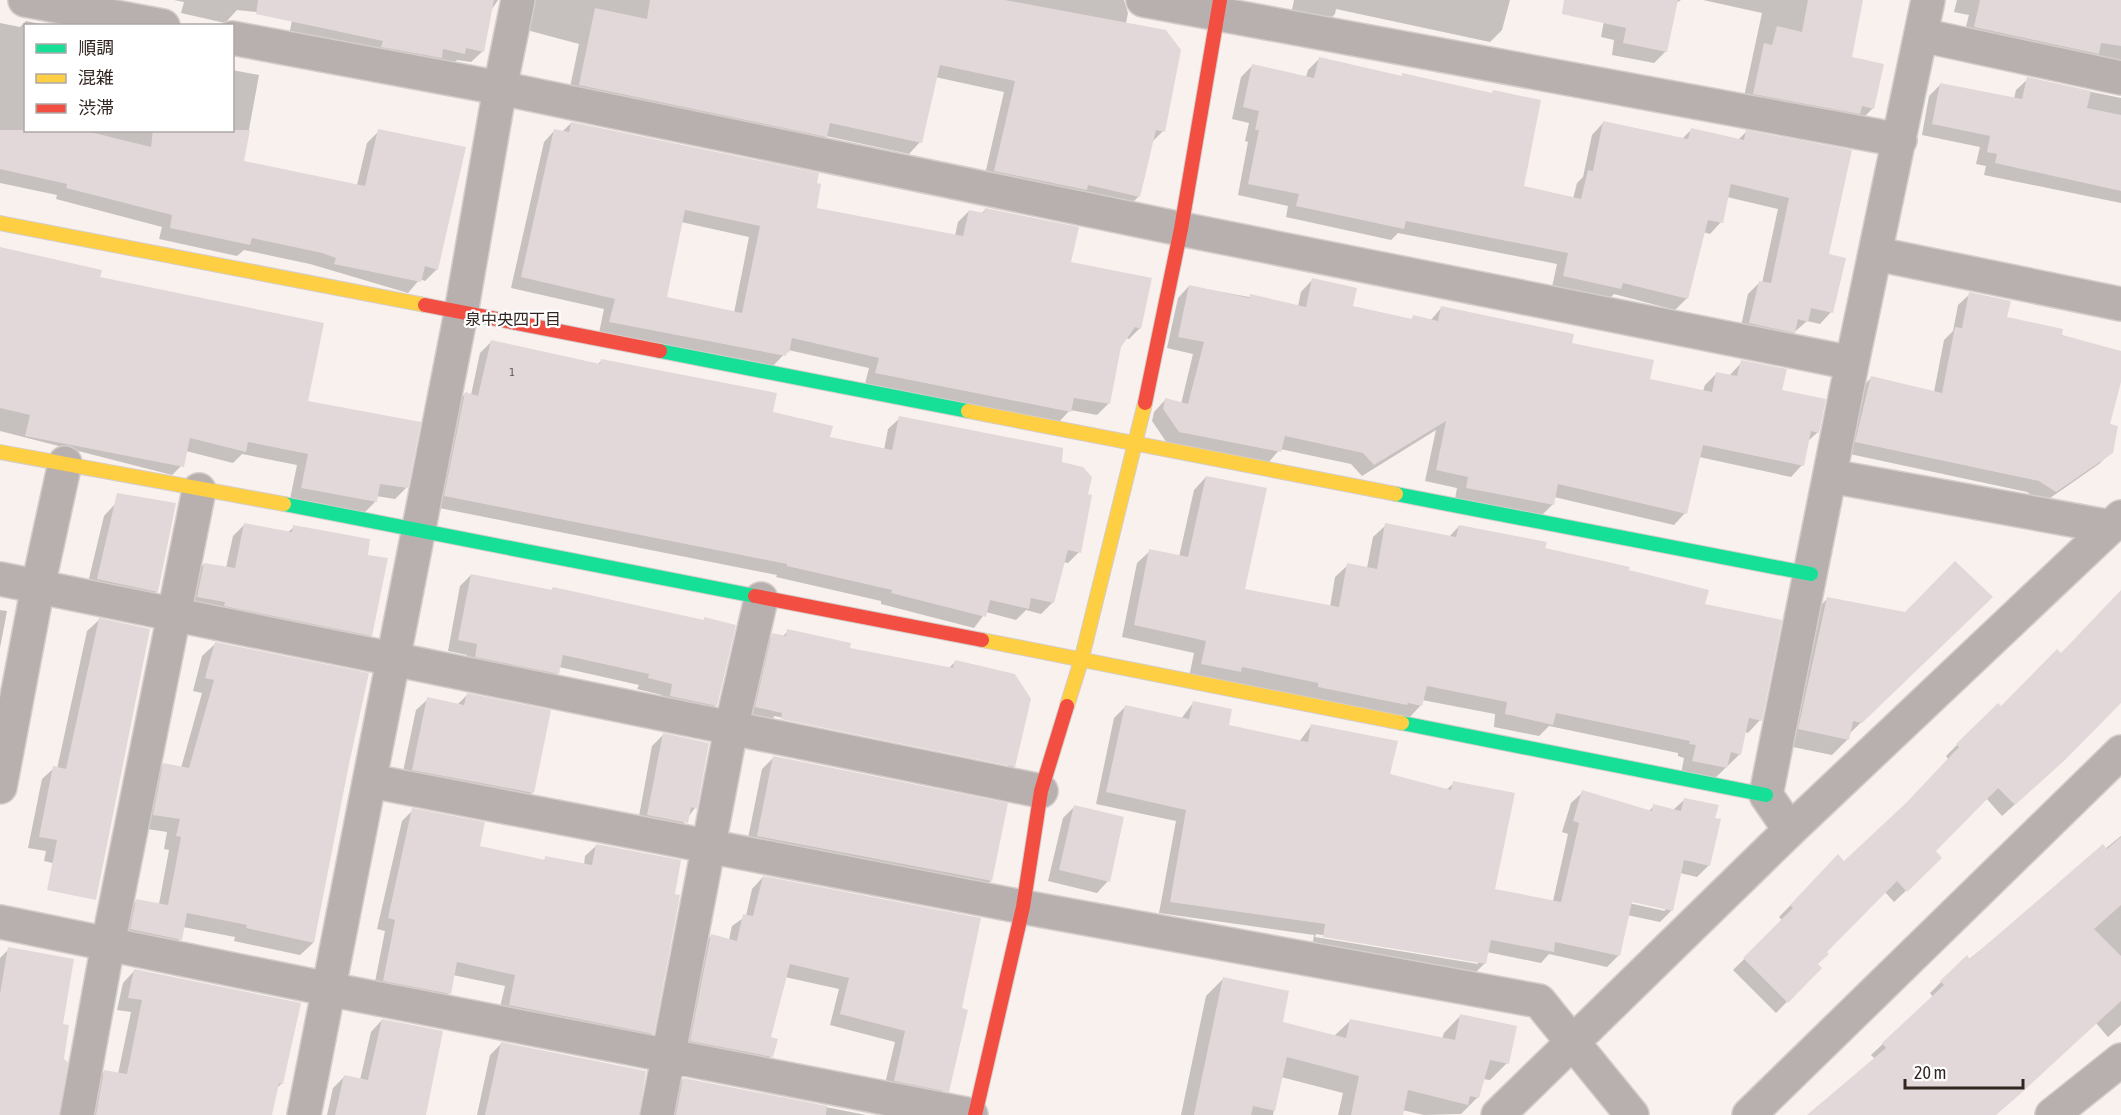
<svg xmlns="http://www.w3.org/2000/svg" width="2121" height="1115" viewBox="0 0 2121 1115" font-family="'Asap Condensed','Noto Sans JP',sans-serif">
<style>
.shadow{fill:#0003;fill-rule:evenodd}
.building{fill:#e2d8d9;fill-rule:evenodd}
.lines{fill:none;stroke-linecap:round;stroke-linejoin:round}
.street-casing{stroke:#d4cdca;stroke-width:36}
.fast-casing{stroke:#d4cdca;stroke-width:16}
.slow-casing{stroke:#d4cdca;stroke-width:16}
.jam-casing{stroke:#d4cdca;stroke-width:16}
.street{stroke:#b7b0af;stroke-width:33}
.fast{stroke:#16e098;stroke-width:14}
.slow{stroke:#ffcf43;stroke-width:14}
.jam{stroke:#f24e42;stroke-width:14}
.labels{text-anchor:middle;stroke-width:4.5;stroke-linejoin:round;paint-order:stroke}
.number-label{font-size:12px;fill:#5f544f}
.neighbourhood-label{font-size:16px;fill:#322620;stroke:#fff}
</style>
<rect width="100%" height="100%" fill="#f8f1ee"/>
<path class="shadow" d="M174,0H498L490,12L483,51L471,62L457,60L452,65L289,35L293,16L237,10L225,23L181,13L184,2Z
M521,0H1124L1128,13L1126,23L1163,131L1151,143L1138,197L1127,208L983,183L1004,92L935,77L920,142L909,154L826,136L814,147L568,97L579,44L523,29Z
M1294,0H1510L1502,30L1490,42L1336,9L1335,14L1323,26L1290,19Z
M1608,0H1681L1676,3L1666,51L1654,63L1612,55L1614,40L1601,37Z
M1703,0H1861L1850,58L1873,108L1861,120L1742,106L1762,13Z
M1957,0H2121V75L1963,38L1969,15L1954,12Z
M26,21L51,26H26V130H232V70L259,75L243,162L357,185L367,143L379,131L437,269L425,281L420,279L408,293L310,264L244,250L237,256L159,239L162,227L56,199L57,195L0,183V23L20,27Z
M1319,59L1400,77L1403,75L1522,187L1573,199L1577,183L1583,177L1592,135L1603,123L1682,139L1691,130L1738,140L1746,132L1827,255L1831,312L1820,324L1807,321L1782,343L1739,335L1748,294L1760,282L1762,283L1778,209L1727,197L1721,222L1710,234L1703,232L1687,298L1675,310L1614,294L1608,300L1552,287L1557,264L1398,233L1391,240L1286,217L1288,206L1238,195L1248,142L1245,141L1249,123L1232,119L1241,77L1253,65L1306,77L1308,70Z
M2028,79L2121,98V203L1984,175L1986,166L1976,164L1980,147L1922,135L1929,96L1940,85L2014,99L2016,90Z
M571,123L815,209L955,236L958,222L969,211L981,214L986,209L1069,263L1140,328L1129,339L1126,338L1119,347L1108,404L1097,415L1070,410L1059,422L865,384L869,368L788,350L773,366L599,333L604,309L511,288L544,142L554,131L562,132ZM681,222L749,237L734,313L665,298Z
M0,249L98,278L307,402L406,488L395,499L376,496L375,502L364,513L290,499L297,465L242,454L233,463L186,451L183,464L172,475L0,431Z
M1312,280L1351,307L1410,320L1414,317L1430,321L1442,307L1570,344L1648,380L1703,391L1705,385L1716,374L1729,376L1742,362L1780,391L1818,432L1807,442L1802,465L1791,477L1699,457L1685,513L1674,525L1554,497L1553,504L1541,516L1455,499L1457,488L1425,481L1436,430L1362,476L1351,464L1280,449L1268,463L1167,443L1152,421L1154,412L1165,400L1181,404L1193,354L1167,348L1178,298L1189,286L1298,306L1301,292Z
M1970,294L2006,318L2121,353V376L2108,425L2111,452L2099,464L2043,503L2027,492L1845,453L1860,389L1872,377L1934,392L1944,340L1953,331L1958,305Z
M492,341L597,365L602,360L771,413L828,438L884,450L888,429L900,418L1060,463L1086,495L1079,552L1068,563L1063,562L1053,602L1041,614L1026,610L1016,620L986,612L974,628L881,604V601L776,577L777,575L434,507L454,405L465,394L471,395L480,353Z
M1206,477L1243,590L1330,607L1335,577L1348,565L1367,568L1373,537L1386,525L1449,537L1459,526L1627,571L1704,605L1760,720L1748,733L1745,732L1740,754L1713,780L1681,774L1684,758L1678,756V753L1549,726L1539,736L1494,727L1495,714L1422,700L1421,705L1409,718L1189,677L1194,653L1122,637L1137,563L1150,551L1179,557L1194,490Z
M115,504L157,591L145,603L86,591L104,516Z
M245,524L288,532L294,527L371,635L359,647L186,608L192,576L204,564L226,568L233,536Z
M471,575L551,591L553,588L702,621L705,619L716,705L704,716L659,707L662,695L637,689L639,685L559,667L557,673L546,684L464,668L467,655L448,651L460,586Z
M2121,592V702L2053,770L2002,816L1986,798L1934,851L1929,869L1894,902L1885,892L1825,952L1816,964L1820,968L1776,1013L1733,970L1783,921L1779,917L1838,857L1844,863L1901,810L1948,759L1946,756L1957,745L2061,654Z
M1827,599L1905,614L1975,613L1849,734L1848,739L1832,755L1783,745L1811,615Z
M0,610L7,611L0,648Z
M99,620L91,872L44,861L46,851L28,848L42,779L54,768L57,769L87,631Z
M788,631L848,649L948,669L956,661L1014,766L1003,777L745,718L762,646L773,635L782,637ZM774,716L1008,764V767L773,719Z
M215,644L347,764L313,943L300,955L234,941L235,937L183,927L180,939L168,952L118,942L124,913L137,900L159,904L169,850L164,849L167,832L141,828L151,777L164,764L181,768L202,693L193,691L202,656Z
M467,695L532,793L521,804L401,781L416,710L428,699L457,705Z
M1193,703L1227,726L1299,742L1311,726L1388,775L1446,790L1454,783L1493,890L1553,901L1568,834L1562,832L1571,803L1583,792L1649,811L1654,806L1673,810L1684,800L1714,819L1709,865L1697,877L1680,873L1671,911L1660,922L1627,915L1618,956L1607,967L1549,954L1541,963L1487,952L1485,963L1473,975L1312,948L1314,935L1159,913L1176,821L1096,804L1114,718L1125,707L1181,719ZM1625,899L1665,908V911L1624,902ZM1316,934L1478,961V964L1315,937Z
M663,735L695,808L675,834L637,827L652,746Z
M774,757L991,881L979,892L746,848L762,769Z
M1074,807L1108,881L1097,893L1048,881L1063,818Z
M413,810L478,848L543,861L546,858L584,865L585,856L597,845L652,1033L641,1044L498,1016L505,986L453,975L449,993L438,1004L373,992L385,931L377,929L402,821Z
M2121,836V1025L2108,1037L2096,1023L1995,1115H1809L1875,1059L1871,1055L1933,997L1930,993L1941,982Z
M763,877L960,1010L950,1083L939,1094L883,1092L895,1042L830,1025L839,989L785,977L769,1038L771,1056L760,1067L680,1052L700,947L711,936L729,940L732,926L746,916L752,889Z
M9,949L61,1025L57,1115H0V958Z
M135,970L282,1083L276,1089L270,1115H85L92,1084L105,1071L118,1074L131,1012L117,1010L123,983Z
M1223,979L1281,1023L1334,1036L1350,1021L1442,1039L1444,1033L1461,1015L1507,1063L1490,1080L1483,1079L1478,1097L1461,1114L1424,1115L1402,1110L1401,1115H1338L1343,1093L1281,1077L1273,1115H1181L1206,996Z
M382,1020L424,1115H327L333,1088L344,1077L360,1080L371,1032Z
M501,1044L638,1115H477L490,1055Z
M684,1079L866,1115H666L672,1091Z"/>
<path class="building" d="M258,0H494L484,52L466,48L465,54L443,49L442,58L381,47L383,41L256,14Z
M650,0H1005L1166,30L1181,50L1165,132L1156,130L1140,197L1088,185L1087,190L994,171L1015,81L940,65L922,143L830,123L827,137L579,85L595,8L647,19Z
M1564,0H1678L1667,52L1623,43L1626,28L1562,14Z
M1808,0H1863L1852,57L1884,64L1874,109L1862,106L1860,114L1753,94L1764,43L1772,45L1777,26L1802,32Z
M1980,0H2121V46L2101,43L2099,54L1974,27Z
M1319,57L1402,76V73L1492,93L1493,90L1541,100L1524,186L1581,199L1588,170L1593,171L1603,121L1688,139L1691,128L1744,140L1746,130L1852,150L1829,254L1846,258L1833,313L1811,308L1808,322L1798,319L1795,333L1749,323L1759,281L1771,283L1789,198L1731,184L1723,223L1708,220L1688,299L1623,283L1621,289L1563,276L1568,253L1406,221L1404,229L1296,206L1299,194L1248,184L1259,130H1255L1259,111L1243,107L1252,64L1314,78Z
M2027,77L2091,91L2087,108L2121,115V191L1995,163L1997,154L1987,152L1990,136L1932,124L1940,83L2022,99Z
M571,122L819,173L817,183L821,184L817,208L963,236L969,210L984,213L985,208L1079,227L1071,262L1152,278L1141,329L1135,327L1121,347L1110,404L1074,398L1071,412L875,373L879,358L792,338L789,353L787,352L786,356L609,322L615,299L521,277L554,129L569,132ZM685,210L760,226L742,313L667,297Z
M378,129L466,147L438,270L425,266L421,282L334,264L336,258L322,253L252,238L250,245L170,228L172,215L66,188L67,184L0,169V130H82L151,147L153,130H250L244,161L365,186Z
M0,247L102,270L100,277L324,323L308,401L421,422L408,488L380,484L377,502L301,488L308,454L248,442L246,452L190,438L184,467L25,436L30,415L0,408Z
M1312,278L1357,288L1353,306L1412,319L1413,315L1438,321L1441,306L1574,334L1572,343L1654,360L1650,379L1712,392L1716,372L1737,376L1741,360L1787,369L1782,390L1826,399L1819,433L1811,431L1804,466L1703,445L1687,514L1558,484L1554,505L1466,488L1468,477L1436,470L1446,421L1374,465L1363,453L1285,436L1281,452L1179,432L1163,409L1165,398L1188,404L1204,342L1178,337L1189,285L1249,298L1250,294L1306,307Z
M1969,292L2011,301L2007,317L2063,329L2062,335L2121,351V382L2110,424L2118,426L2113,453L2056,492L2039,481L1855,442L1871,376L1942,393L1955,327L1962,328Z
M491,340L600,364L601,359L777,393L773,412L833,426L830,437L892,450L899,416L1063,448L1062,462L1083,467L1092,477L1088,494L1092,495L1081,553L1068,550L1054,603L1031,598L1029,609L990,600L986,617L891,593L892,590L787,566V564L444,496L465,392L478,396Z
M1206,476L1267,488L1245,589L1339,607L1347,563L1377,569L1385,523L1456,537L1459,525L1547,542L1545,548L1630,567L1629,570L1709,590L1705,604L1782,620L1762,721L1749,718L1741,755L1731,752L1727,768L1692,761L1696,745L1689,744L1690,741L1556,713L1553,725L1505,714L1507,702L1427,686L1422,706L1408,703L1407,705L1318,687V683L1242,667L1241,672L1201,664L1206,641L1134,625L1149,549L1188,557Z
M117,493L176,503L158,592L97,579Z
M244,523L292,532L293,525L370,539L368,555L388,558L372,636L224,606L225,602L197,597L204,563L235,568Z
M1955,561L1993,597L1862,723L1853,721L1849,740L1798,729L1827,597L1905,612Z
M471,574L552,590L553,587L704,620V617L736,625L717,706L670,696L672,684L648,678L649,674L563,655L559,674L475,657L477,644L458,640Z
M2121,590V703L2066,759L2015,805L1998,788L1936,851L1942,858L1907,892L1897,881L1827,952L1829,954L1818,964L1822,968L1788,1003L1743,958L1793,908L1790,905L1838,854L1844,861L1906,803L1959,747L1956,744L1998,703L2001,706L2057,649L2061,653Z
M99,618L150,629L96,900L47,890L57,840L39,837L53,766L66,769Z
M787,629L851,643L850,648L953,668L955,660L1015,674L1031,699L1015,767L781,719L782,713L755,707L772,633L786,636Z
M215,642L369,673L349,764L314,943L246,928L247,925L187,913L182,940L130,929L136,899L168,905L181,837L176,836L180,819L153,815L163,763L189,768L214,680L205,678Z
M467,693L551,710L534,793L412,770L427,697L464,705Z
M1193,701L1232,709L1229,725L1308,742L1311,724L1398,741L1390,774L1451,790L1453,781L1515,793L1495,889L1561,902L1579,823L1573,821L1582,790L1652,811L1653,804L1681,811L1684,798L1719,805L1715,818L1721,819L1710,866L1684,860L1673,911L1632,902L1620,956L1555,942L1554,952L1491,940L1486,964L1323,937L1325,924L1170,902L1186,810L1106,792L1125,705L1189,719Z
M663,733L709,743L697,809L691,807L688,823L647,815Z
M773,756L1008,803L992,881L757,836Z
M1074,805L1124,817L1110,882L1059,870Z
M412,808L485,822L480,846L545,860V856L592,865L596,844L681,860L675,894L680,895L654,1034L509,1005L515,975L457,962L451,994L383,981L395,920L388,918Z
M2121,837V905L2094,929L2121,956V1001L2019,1095L1996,1115H1807L1886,1048L1882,1043L1944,985L1940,981L1967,955L1970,959L2103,844L2107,849Z
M763,876L981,918L962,1008L968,1010L949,1092L894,1081L905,1031L840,1014L849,978L790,964L771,1037L778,1039L773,1057L690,1041L711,934L737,941L743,914L753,916Z
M8,947L74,959L63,1024L69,1025L64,1059L68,1062L59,1115H0V994Z
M134,969L301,1003L283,1084L279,1083L272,1115H96L104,1070L127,1074L142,1000L128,998Z
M1223,977L1289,991L1283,1022L1346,1038L1350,1019L1455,1040L1460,1014L1517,1026L1509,1064L1490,1060L1479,1098L1470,1096L1468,1105L1408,1090L1403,1115H1351L1359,1076L1287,1057L1275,1111L1253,1106L1251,1115H1194Z
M382,1019L443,1031L426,1115H335L344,1075L368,1080Z
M501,1042L646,1071L639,1115H485Z
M683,1078L827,1106L826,1115H676Z"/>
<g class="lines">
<g class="street-casing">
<path id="street" d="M25,0L163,26
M1143,0L1900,140
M1921,35L2121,78
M232,38L500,88L1181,229L1852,363
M1877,254L2121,304
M1830,476L2111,527
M0,579L1041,791
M371,781L1023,907L1539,1001L1632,1115
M0,787L38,586L65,463
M1790,830L1766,795L1852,363L1928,0
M0,922L328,989L971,1115
M77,1115L108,944L199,490
M304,1115L461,313L500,88L518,0
M657,1115L731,729L761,599
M1498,1115L1790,830L2121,517
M1749,1115L2121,752
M2052,1115L2121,1060"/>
</g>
<g class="fast-casing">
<path id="fast" d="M660,351L968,411
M1396,494L1811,574
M284,504L755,596
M1402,723L1766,795"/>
</g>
<g class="slow-casing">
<path id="slow" d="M0,223L425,305
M968,411L1396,494
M0,452L284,504
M982,640L1402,723
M1067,706L1081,661L1145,403"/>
</g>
<g class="jam-casing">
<path id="jam" d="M425,305L660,351
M1145,403L1181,229L1220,0
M755,596L982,640
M975,1115L1023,907L1041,791L1067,706"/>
</g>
<use href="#street" class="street"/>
<use href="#fast" class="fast"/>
<use href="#slow" class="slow"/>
<use href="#jam" class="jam"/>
</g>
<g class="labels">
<g class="number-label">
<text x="512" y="376">1</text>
</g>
<g class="neighbourhood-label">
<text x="513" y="325">泉中央四丁目</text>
</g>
</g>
<rect x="24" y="24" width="210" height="108" fill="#ffffff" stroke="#ada8a6" stroke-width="1.5"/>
<rect x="36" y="44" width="30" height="9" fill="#16e098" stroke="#ada8a6" stroke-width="1.5"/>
<text x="78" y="54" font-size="18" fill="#322620">順調</text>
<rect x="36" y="74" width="30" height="9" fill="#ffcf43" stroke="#ada8a6" stroke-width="1.5"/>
<text x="78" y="84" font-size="18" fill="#322620">混雑</text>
<rect x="36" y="104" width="30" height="9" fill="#f24e42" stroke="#ada8a6" stroke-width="1.5"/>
<text x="78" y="114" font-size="18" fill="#322620">渋滞</text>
<path d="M1905 1079v9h118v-9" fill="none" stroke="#322620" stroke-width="3"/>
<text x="1914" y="1079" font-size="18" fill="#322620" stroke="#ffffff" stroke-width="4.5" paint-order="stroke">20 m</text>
</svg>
